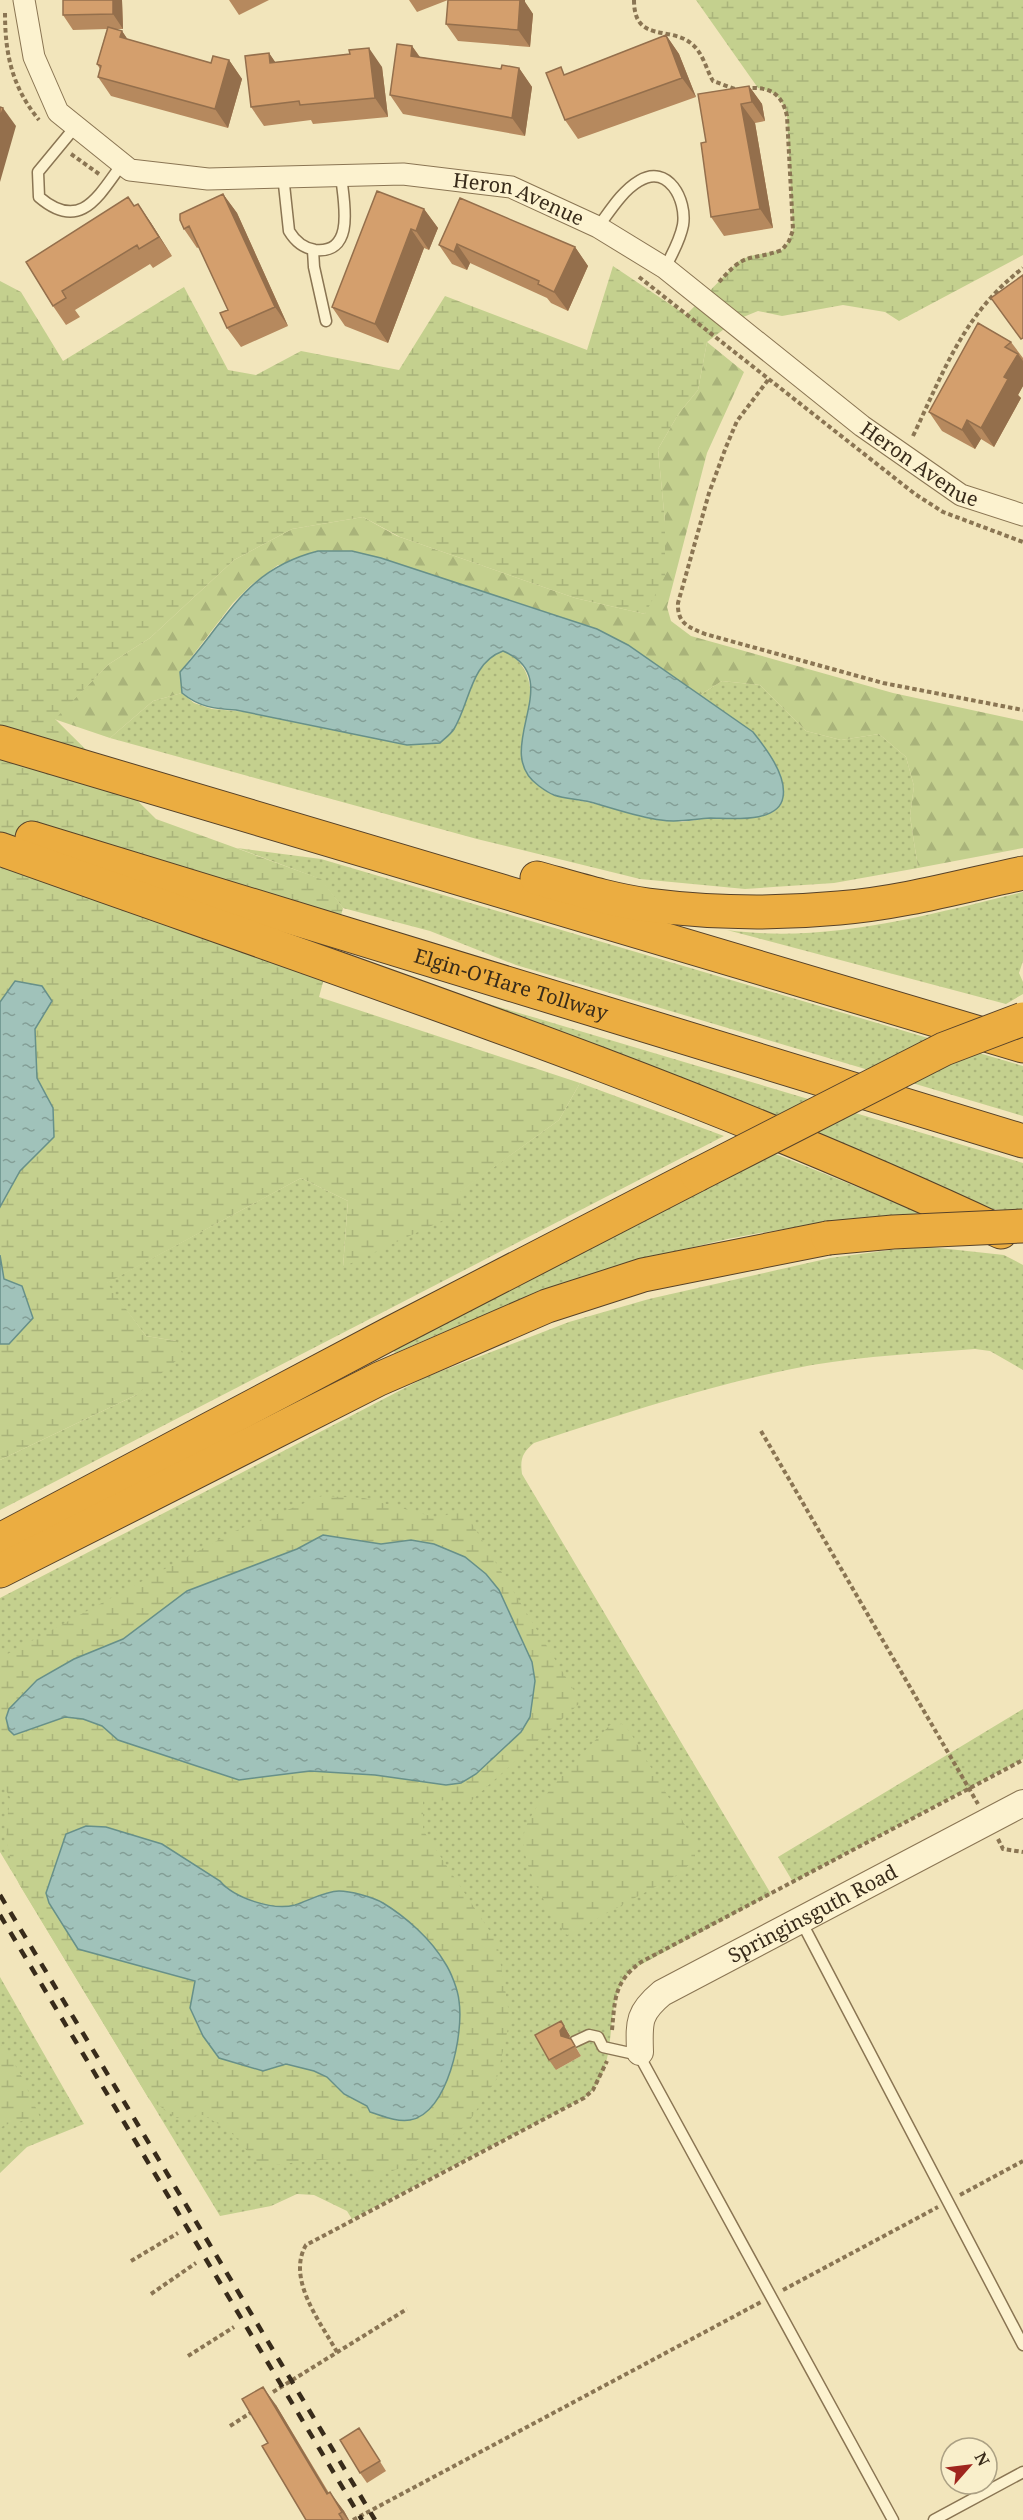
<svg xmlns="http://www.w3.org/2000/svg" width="1023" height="2520" viewBox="0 0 1023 2520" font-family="'Noto Serif',serif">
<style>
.grass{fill:url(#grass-dots);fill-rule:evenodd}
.forest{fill:url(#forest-firs)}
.wetland{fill:url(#wetland-marsh);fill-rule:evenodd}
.water{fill:url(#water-ripples);stroke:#679089;stroke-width:1.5}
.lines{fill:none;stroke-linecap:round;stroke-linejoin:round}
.service-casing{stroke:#8a7553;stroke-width:13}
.minor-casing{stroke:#8a7553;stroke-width:23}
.tertiary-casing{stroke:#8a7553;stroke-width:28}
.motorway-casing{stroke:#574229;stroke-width:35}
.path{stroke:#8a7553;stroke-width:4;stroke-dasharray:4.5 3;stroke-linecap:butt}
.service{stroke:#fcf2cf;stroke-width:10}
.minor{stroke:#fcf2cf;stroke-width:21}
.tertiary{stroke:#fcf2cf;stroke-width:26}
.motorway{stroke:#ebad41;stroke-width:33}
.rail{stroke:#382b1a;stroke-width:4.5;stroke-dasharray:10 10;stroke-linecap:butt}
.motorway-bridge-casing{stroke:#574229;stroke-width:35;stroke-linecap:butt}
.motorway-bridge{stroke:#ebad41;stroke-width:33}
.wall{fill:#b6895e}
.shaded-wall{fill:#946f4c}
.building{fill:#d49f6d;stroke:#946f4c;stroke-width:1.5}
.labels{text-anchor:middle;stroke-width:6;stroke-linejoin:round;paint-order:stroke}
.street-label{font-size:20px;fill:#382b1a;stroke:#f9efcb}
</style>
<defs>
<pattern id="grass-dots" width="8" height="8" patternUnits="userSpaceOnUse" patternTransform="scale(1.5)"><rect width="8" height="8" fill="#c4d08e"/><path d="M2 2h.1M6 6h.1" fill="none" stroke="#a9b37a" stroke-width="1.8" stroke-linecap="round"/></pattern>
<pattern id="forest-firs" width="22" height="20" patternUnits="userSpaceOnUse" patternTransform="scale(1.5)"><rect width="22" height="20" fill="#c4d08e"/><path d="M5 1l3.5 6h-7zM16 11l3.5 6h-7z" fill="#a9b37a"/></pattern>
<pattern id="wetland-marsh" width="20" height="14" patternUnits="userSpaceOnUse" patternTransform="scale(1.5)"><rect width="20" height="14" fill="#c4d08e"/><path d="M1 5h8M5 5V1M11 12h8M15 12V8" fill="none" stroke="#a9b37a"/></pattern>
<pattern id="water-ripples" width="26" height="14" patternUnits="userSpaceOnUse" patternTransform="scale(1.5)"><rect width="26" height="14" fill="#a0c2ba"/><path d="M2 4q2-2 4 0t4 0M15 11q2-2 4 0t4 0" fill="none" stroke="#839e96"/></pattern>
</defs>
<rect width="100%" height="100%" fill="#f2e5bb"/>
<path class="grass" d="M503,651C543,668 529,715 527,751C527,756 525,764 526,770C529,781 544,789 553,795L682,822L709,818H751L753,732L700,695L722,681L760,685L806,731L841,740L879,734L906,757L914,786L910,816L918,868L834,883L745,889L640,879L477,839L110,738L153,701L182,693L194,703L212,709L453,730C464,703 473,662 503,651Z
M237,848L321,859L1023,1066V1116L516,965L430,931L343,908L320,879Z
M1023,892V961L1019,973L1023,982V994L1006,1004L727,930C826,944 927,915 1023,892Z
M479,1001L1023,1163V1211L988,1209L477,1006Z
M580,1083L724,1136L0,1510V1460L136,1395L176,1341L146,1336L106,1283L301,1178L348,1201L343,1266L459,1192L559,1120Z
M773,1153L922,1213C846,1221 768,1228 694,1247C590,1273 492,1310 395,1353L391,1346Z
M921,1246L1004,1255L1023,1265V1370L990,1351L975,1349C921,1353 866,1356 812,1365C717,1383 625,1413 534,1443C522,1453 520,1459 522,1474L771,1894L631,1970C598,2005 625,2066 584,2098L352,2219L347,2211L314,2195L297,2194L271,2206L220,2216L0,1852V1598L426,1377L569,1322L649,1299L830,1258ZM567,2030L581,2056L556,2070Z
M1023,1709V1759L793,1882L778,1857Z
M0,1977L84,2124L27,2147L0,2173Z"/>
<path class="forest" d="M707,342L744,372L707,453L667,607L671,621L691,636L893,693L1023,721V848L918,868L910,816L914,786L906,757L879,734L841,740L806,731L760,685L722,681L700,695L628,645L597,629L381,558L278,565L251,585L233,603L180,672L182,693L153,701L110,738L54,719L109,664L150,638L234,560L292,529L363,517L397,536L575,598L645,614L665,522L658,449L679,413L698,390Z"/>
<path class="wetland" d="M696,0H1023V255L899,321L885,312L843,305L782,316L758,311L736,320L707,342L698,390L679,413L658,449L665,522V576L645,614L575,598L400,537L363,517L292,529L234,560L150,638L109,664L55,719L156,819L321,879L343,908L319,997L580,1083L559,1120L460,1192L461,1212L343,1267L348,1201L301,1178L107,1283L146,1336L176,1341L184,1354L136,1395L0,1460V1344H9L0,1255V1207L20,1171L54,1137L53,1108L37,1078L35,1029L52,1001L15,981L0,1002V281L21,292L63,361L184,287L228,370L256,375L301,351L399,370L445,296L587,350L613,266L686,315L739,261L750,256L782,250L789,241L793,230L787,116C783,98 776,92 758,88Z
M322,1496L364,1498L438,1518L463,1509L581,1702L471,1801L423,1800V1830L497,1942L510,2019L497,2078L467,2125L412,2164L361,2182L341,2158L260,2166L229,2130L203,2115L177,2118L149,2099L19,1884C7,1851 2,1834 11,1799L0,1781V1658L235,1531ZM323,1535L381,1544L412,1540L434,1544L499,1590L532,1662L446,1785L375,1775L310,1771L238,1780L118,1740L102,1726L83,1719L65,1717L48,1721L22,1734L20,1697L28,1688L59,1667L123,1639L187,1591L297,1549ZM86,1826L186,1858L193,1866L220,1880L227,1889L249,1899L277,1906H292L338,1891L383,1903L398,1913L458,2031L452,2068L442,2091L367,2106L343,2094L327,2077L314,2071L286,2064L263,2071L190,2008L195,1981L101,1956L62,1841L66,1834Z
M622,1724L630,1732L695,1842V1860L677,1875L567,1935C549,1911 520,1866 524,1834C528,1806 589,1747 610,1725Z
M0,2043L19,2071L40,2117L4,2125L0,2129Z"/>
<path class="water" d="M318,551H352L381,558L597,629L628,645L753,732C765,747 787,775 783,797C779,824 730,818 710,818C693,819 678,823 661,820C637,817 613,808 590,802C578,799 565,799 554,795C549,793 543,789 539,786C488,750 570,679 503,651C470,663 470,703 454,729C451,734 444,739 440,743L407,745L236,710C215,709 199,707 182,693L180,672C228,620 243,570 318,551Z
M15,981L42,986L52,1001L35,1029L37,1078L53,1108L54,1137L20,1171L0,1207V1002Z
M0,1255L4,1279L22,1286L33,1318L9,1344H0Z
M323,1535L381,1544L411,1540L434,1544L465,1557L486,1574L499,1590L532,1662L535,1681L530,1717L521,1732L476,1774L461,1783L446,1785L375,1775L310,1771L239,1780L118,1740L102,1726L83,1719L65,1717L14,1735L9,1730L6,1718L9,1709L37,1680L74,1659L123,1639L187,1591L297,1549Z
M86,1826L106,1827L162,1844L220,1881C234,1898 273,1911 295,1905C308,1901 325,1891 339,1891C350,1891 373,1897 383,1903C406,1917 431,1939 445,1963C451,1972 458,1990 459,2001C464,2033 448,2114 410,2120C396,2122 383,2116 370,2112L367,2106L344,2094L327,2077L314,2071L286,2064L263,2071L219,2058L203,2036L190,2008L195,1981L78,1949L49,1903L46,1893L66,1834Z"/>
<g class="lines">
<g class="service-casing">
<path id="service" d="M76,126L38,172L39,197C80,232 98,197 122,164
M283,175L289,231C295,241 303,248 315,250C357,254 343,199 341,175
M598,227C610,211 622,191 639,181C668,163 687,200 683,225C680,241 672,254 665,268
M313,250L314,267L326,321
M801,1921L1023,2345
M574,2042L589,2035L598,2037L603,2047L639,2055L893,2520
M934,2520L1023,2472"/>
</g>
<g class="minor-casing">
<g id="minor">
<path id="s1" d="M24,0L34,57L58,112L130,170L208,179L403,174L511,187L598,227L665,268L862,426L961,495L1023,515"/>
</g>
</g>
<g class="tertiary-casing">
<g id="tertiary">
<path id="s2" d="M640,2052C639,2022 638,2013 662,1993L1023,1803"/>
</g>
</g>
<g class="motorway-casing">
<g id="motorway">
<path d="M0,742L1023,1046"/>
<path id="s3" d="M32,838L1023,1141"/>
<path d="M0,849C336,969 677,1080 1001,1232"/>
<path d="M537,878C573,888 611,900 648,905C711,913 776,914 839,908C901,903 962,886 1023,873"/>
<path d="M0,1540L391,1333L697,1175"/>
<path d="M0,1571L379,1379L547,1306L643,1275L828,1238"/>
</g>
</g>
<path class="path" d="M634,0C634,44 670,25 692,44C703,53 706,69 713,81L735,89
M5,13C5,54 12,87 39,120
M71,154L99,174
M639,277L915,494L943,512L1023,542
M719,282C747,250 748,262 782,250L789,241L793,230L787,116C782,94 771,87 748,88
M768,380L737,421L726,447L709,493L678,603C677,623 688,627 705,634L883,683L1023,710
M913,436C944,371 964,313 1023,268
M761,1431L978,1804
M998,1839L1003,1849L1023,1852
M612,2030C615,1999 614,1982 641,1962L1023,1760
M960,2195L1023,2161
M131,2261L178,2233
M783,2290L938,2207
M151,2294L196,2263
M337,2352C321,2323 286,2279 306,2245L584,2098L593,2090L607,2061
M188,2356L234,2327
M273,2392L407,2309
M230,2426L255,2410
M353,2520L761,2302"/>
<use href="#service" class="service"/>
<use href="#minor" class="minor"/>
<use href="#tertiary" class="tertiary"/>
<use href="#motorway" class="motorway"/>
<path class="rail" d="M0,1895L375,2520
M0,1915L362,2520"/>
<g class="motorway-bridge-casing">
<path id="motorway-bridge" d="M697,1175L944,1049L1023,1019
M828,1238L893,1232L1023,1226"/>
</g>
<use href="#motorway-bridge" class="motorway-bridge"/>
</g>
<path class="wall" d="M122,0L123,29H114L122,31L127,39L211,63L229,60L242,79L228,128L111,96L98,77L100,69L97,64L107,29L73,30L63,15Z
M229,0H269L239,15Z
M409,0H525V2L533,14L530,47L458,41L446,24L448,0L417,12Z
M666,35L679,54L696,97L578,139L565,120L566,74Z
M412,46L420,57L501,69L519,68L532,87L525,136L403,114L390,95Z
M269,53L275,62L350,54L382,67L388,117L313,124L311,120L264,126L251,107Z
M749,86L762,104L765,121L755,123L773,228L724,236L711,217L706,142Z
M223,194L237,213L288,326L241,347L227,328L228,310L199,247L197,248L184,229Z
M460,198L575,247L588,266L568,311L551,303L547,298L470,263L467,270L452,264L439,245Z
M138,204L151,223L172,256L153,268L150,264L75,310L80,317L66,325L53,306L26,262Z
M424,209L438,228L429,250L424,248L388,343L345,326L332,307Z
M978,323L1011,342L1023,358V386L1018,395L1021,398L994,447L981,439L975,449L942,431L929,412Z
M561,2021L570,2036L568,2038L571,2039L581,2056L556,2070L549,2060Z
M276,2405L329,2493L344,2511L349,2520H306L268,2443Z
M359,2428L386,2471L367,2483L360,2473Z"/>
<path class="shaded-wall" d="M113,0H122L123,29L113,14Z
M515,0H525V2L533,14L530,47L518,30Z
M122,31L135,50L120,37Z
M666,35L679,54L696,97L682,78Z
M412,46L425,65L411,56Z
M369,48L382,67L388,117L375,98Z
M269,53L282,72L270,63Z
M229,60L242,79L228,128L215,109Z
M519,68L532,87L525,136L512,118Z
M749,86L762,104L765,121L752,102Z
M741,104L755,123L773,228L760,209Z
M3,108L16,126L0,182V118Z
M223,194L237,213L288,326L275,307Z
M138,204L151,223L172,256L159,237Z
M424,209L438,228L429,250L416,231Z
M411,229L424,248L388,343L375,324Z
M457,244L470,263L467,270L454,252Z
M575,247L588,266L568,311L554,292Z
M1018,354L1023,361V386L1018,395L1021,398L994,447L981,428L1004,377Z
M967,420L981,439L975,449L962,430Z
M561,2021L570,2036L567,2041L561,2036L560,2031Z
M263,2387L276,2405L340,2513L327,2494Z
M330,2492L344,2511L349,2520H348L342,2512Z"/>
<path class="building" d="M63,0H113V14L63,15Z
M448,0H520L518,30L446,24Z
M108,27L122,31L120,37L211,63L213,56L229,60L215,109L98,77L101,66L97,64Z
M666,35L682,78L565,120L546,73L561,67L564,75Z
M397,44L412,46L411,56L501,69L502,65L519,68L512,118L390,95Z
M369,48L375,98L300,105L299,101L251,107L245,56L269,53L270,63L350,54L349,50Z
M749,86L752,102L741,104L760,209L711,217L701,143L706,142L698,94Z
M0,107L3,108L0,118Z
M377,191L424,209L416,231L411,229L375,324L332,307Z
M223,194L275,307L227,328L220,313L228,310L189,226L184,229L180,220V214Z
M128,197L134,206L138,204L159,237L139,249L137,245L62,291L66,298L53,306L26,262Z
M460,198L575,247L554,292L538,284L539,281L457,244L454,252L439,245Z
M1023,275V338L1021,339L991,298Z
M978,323L1011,342L1005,347L1018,354L1004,377L1008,379L981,428L967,420L962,430L929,412Z
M561,2021L564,2026L560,2031L561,2036L571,2039L575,2046L549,2060L535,2035Z
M263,2387L327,2494L330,2492L342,2512L339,2514L343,2520H306L262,2446L268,2443L242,2399Z
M359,2428L380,2461L360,2473L340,2440Z"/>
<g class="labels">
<g class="street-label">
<text dy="7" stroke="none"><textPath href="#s1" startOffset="603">Heron Avenue</textPath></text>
<text dy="7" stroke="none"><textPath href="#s1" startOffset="1089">Heron Avenue</textPath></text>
<text dy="7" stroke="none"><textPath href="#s3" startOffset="501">Elgin-O'Hare Tollway</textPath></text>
<text dy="7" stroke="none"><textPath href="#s2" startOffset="237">Springinsguth Road</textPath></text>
</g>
</g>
<g transform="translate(969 2466) rotate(62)"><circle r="28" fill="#f9efcb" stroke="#aca184" stroke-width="1.5"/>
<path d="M0-4.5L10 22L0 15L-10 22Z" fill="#9f261e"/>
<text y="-9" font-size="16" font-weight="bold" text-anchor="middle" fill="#382b1a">N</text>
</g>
</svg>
